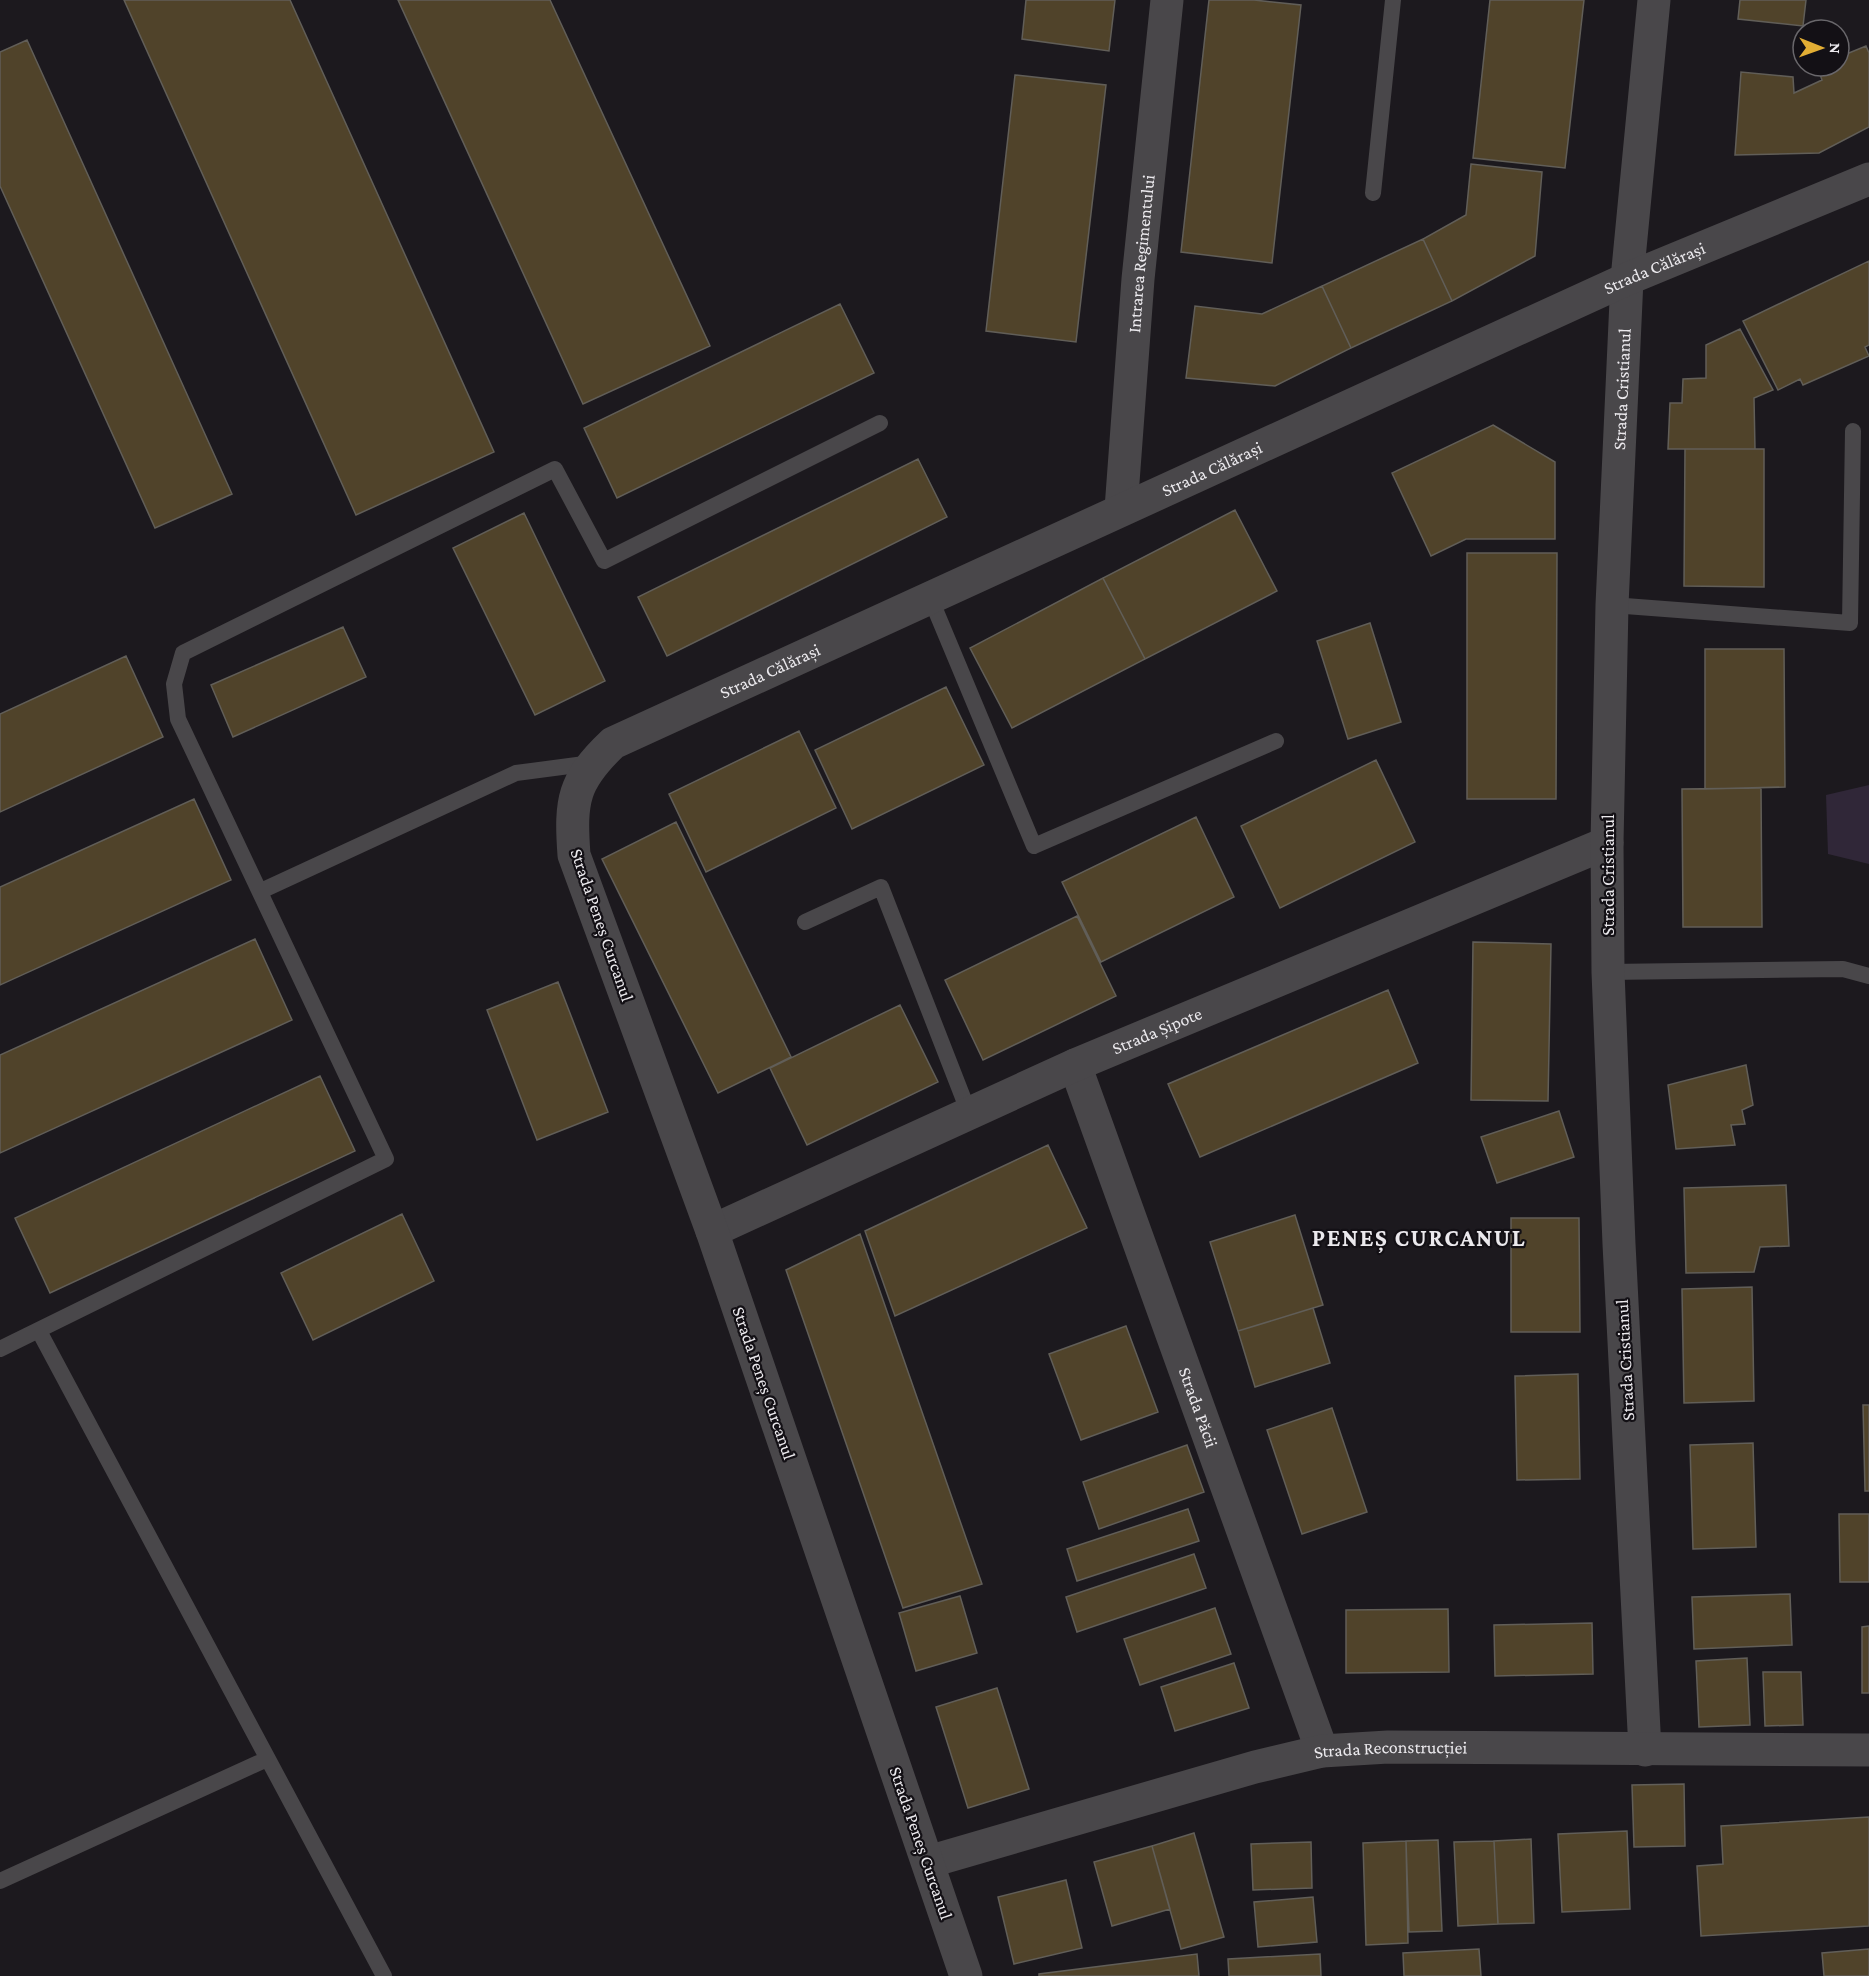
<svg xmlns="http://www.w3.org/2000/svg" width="1869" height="1976" viewBox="0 0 1869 1976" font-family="'Crimson Pro',serif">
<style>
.green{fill:#302738}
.building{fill:#50432a;stroke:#615e58;stroke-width:1.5}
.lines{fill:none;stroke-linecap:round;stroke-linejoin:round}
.service{stroke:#49474a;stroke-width:16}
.minor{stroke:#49474a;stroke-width:33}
.tertiary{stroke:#49474a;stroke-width:33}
.labels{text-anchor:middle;stroke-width:4.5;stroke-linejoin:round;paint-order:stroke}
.street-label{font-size:18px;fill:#ebe9ed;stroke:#131015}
.district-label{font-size:24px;font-weight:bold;letter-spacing:1.5px;fill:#ebe9ed;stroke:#131015}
</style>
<rect width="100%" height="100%" fill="#1c191e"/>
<path class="green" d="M1869,785V864L1828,854L1826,795Z"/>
<path class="building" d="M124,0H290L494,452L356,515Z
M398,0H550L710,346L583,404Z
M1026,0H1115L1109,51L1022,39Z
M1209,0H1254L1301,5L1272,263L1181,252Z
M1490,0H1584L1565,168L1473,158Z
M1740,0H1806L1803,26L1738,19Z
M27,40L232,494L155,528L0,186V52Z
M1866,46L1869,53V127L1819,153L1735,155L1741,72L1793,77L1794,93L1822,80L1817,66H1839V57Z
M1015,75L1106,85L1076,342L986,331Z
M1471,164L1542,172L1535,256L1452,301L1423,239L1466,215Z
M1423,239L1452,301L1351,348L1322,286Z
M1869,261V345L1865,347L1869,356L1803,385L1800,379L1778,390L1743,321Z
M1322,286L1351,348L1275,386L1186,378L1195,306L1262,314Z
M840,304L874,373L617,498L584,428Z
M1740,329L1773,390L1754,398L1755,449H1668L1670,403H1682L1683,379L1706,378V345Z
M1493,425L1555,462V539H1466L1431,556L1392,473Z
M1685,449H1764V587L1684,586Z
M918,459L947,517L667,656L638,597Z
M1235,510L1277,591L1145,659L1103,578Z
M524,513L605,681L535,715L453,548Z
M1467,553H1557L1556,799H1467Z
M1103,578L1145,659L1012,728L970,648Z
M1370,623L1401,722L1348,739L1317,641Z
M343,627L366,677L233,737L211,685Z
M1705,649H1784L1785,787L1705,789Z
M126,656L163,737L0,812V714Z
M946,687L984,765L852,829L815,750Z
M799,731L836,808L706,872L669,794Z
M1376,760L1415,842L1280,908L1241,826Z
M1761,788L1762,927H1683L1682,789Z
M194,799L231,880L0,985V887Z
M1196,817L1234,897L1101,962L1062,882Z
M676,822L791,1057L718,1093L602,859Z
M1077,916L1116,996L983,1060L945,980Z
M255,939L292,1020L0,1153V1055Z
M1473,942L1551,944L1548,1101L1471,1100Z
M558,982L608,1112L537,1140L487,1010Z
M1388,990L1418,1063L1200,1157L1168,1084Z
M900,1005L938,1082L807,1145L770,1068Z
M1746,1065L1753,1105L1742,1110L1745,1124L1731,1125L1735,1145L1676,1149L1668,1085Z
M320,1076L355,1151L50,1293L15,1218Z
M1559,1111L1574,1157L1497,1183L1481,1137Z
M1048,1145L1087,1228L895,1316L865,1231Z
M1786,1185L1789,1246L1760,1247L1754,1272L1686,1273L1684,1188Z
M402,1214L434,1281L313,1340L281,1273Z
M1295,1215L1323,1305L1238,1331L1210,1242Z
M1511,1218H1579L1580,1332H1511Z
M860,1234L982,1584L903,1608L786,1270Z
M1752,1287L1754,1401L1684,1403L1682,1289Z
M1313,1308L1330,1363L1255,1387L1238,1331Z
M1126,1326L1158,1412L1081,1440L1049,1354Z
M1578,1374L1580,1479L1517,1480L1515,1376Z
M1863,1405H1869V1491H1865Z
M1332,1408L1367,1512L1302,1534L1267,1430Z
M1753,1443L1756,1547L1693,1549L1690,1445Z
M1187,1445L1204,1492L1099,1529L1083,1482Z
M1188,1509L1199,1541L1077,1581L1067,1549Z
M1839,1514H1869V1582H1840Z
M1194,1554L1206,1588L1077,1632L1066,1597Z
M1790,1594L1792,1645L1694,1649L1692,1597Z
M960,1596L977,1653L916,1671L899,1613Z
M1215,1608L1231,1654L1140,1685L1124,1639Z
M1448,1609L1449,1672L1346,1673V1610Z
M1592,1623L1593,1674L1495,1676L1494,1625Z
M1869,1626V1693H1862V1627Z
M1747,1658L1750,1725L1699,1727L1696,1661Z
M1234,1663L1249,1708L1175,1731L1161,1687Z
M1763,1672H1801L1803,1725L1765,1726Z
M997,1688L1029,1789L968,1808L936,1707Z
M1684,1784L1685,1846L1634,1847L1632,1785Z
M1869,1817V1926L1701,1936L1697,1866L1723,1864L1721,1826Z
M1627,1831L1630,1909L1562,1912L1558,1834Z
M1194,1833L1224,1937L1181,1949L1152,1846Z
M1531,1839L1534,1923L1498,1924L1494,1841Z
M1438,1840L1442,1931L1409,1932L1406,1841Z
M1406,1841L1408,1943L1366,1945L1363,1843Z
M1494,1841L1498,1924L1458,1926L1454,1842Z
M1311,1842L1312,1888L1253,1890L1251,1844Z
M1152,1846L1170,1909L1112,1926L1094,1862Z
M1066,1880L1082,1948L1014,1964L998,1897Z
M1313,1897L1317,1942L1258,1947L1254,1902Z
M1479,1949L1481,1976H1404L1403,1953Z
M1869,1949V1976H1824L1822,1953Z
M1197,1954L1199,1976H1039V1974Z
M1320,1954L1321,1976H1229L1228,1959Z"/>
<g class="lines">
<path class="service" d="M1373,193L1393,0
M930,597L1034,846L1276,741
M1612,605L1850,623L1853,431
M261,891L516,773L592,763
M805,922L881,887L969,1113
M1608,972L1843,969L1869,976
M39,1331L384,1976
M0,1349L386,1159L178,719L174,684L183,653L555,469L604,561L880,423
M0,1881L267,1759"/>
<g class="minor">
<path id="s1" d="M1121,509L1138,279L1167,0"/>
<path id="s2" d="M1075,1065L1322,1751"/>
<path id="s3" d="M712,1231L1075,1065L1607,843"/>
<path id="s4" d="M1645,1750L1619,1244L1608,972L1607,843L1612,605L1627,279L1654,0"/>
<path id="s5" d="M928,1862L1255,1767L1322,1751L1388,1747L1869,1750"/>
</g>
<path class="tertiary" id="s6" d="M966,1976L712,1231L574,855C570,800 573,781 613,743L1627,279L1869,179"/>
</g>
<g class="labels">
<g class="street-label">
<text dy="6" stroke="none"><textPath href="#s1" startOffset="256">Intrarea Regimentului</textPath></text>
<text dy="6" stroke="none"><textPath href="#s6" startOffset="2457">Strada Călărași</textPath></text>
<text dy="6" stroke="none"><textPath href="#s4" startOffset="1362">Strada Cristianul</textPath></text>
<text dy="6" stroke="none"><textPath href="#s6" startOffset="1971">Strada Călărași</textPath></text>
<text dy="6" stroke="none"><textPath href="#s6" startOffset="1485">Strada Călărași</textPath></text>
<text transform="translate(1608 875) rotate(-90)" y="6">Strada Cristianul</text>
<text transform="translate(602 925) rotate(71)" y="6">Strada Peneș Curcanul</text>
<text dy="6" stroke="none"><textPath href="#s3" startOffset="488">Strada Șipote</textPath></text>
<text transform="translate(1625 1360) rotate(-93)" y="6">Strada Cristianul</text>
<text transform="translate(764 1383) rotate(71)" y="6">Strada Peneș Curcanul</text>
<text dy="6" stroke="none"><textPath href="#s2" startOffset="364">Strada Păcii</textPath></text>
<text dy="6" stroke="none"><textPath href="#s5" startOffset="478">Strada Reconstrucției</textPath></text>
<text transform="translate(921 1843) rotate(71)" y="6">Strada Peneș Curcanul</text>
</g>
<g class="district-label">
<text x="1419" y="1246">PENEȘ CURCANUL</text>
</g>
</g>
<g transform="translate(1821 48) rotate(91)"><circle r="28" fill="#131015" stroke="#69676b" stroke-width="1.5"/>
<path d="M0-4.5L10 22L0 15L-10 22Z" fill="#e3ae34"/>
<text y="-9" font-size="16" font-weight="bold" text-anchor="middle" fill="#ebe9ed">N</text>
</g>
</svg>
